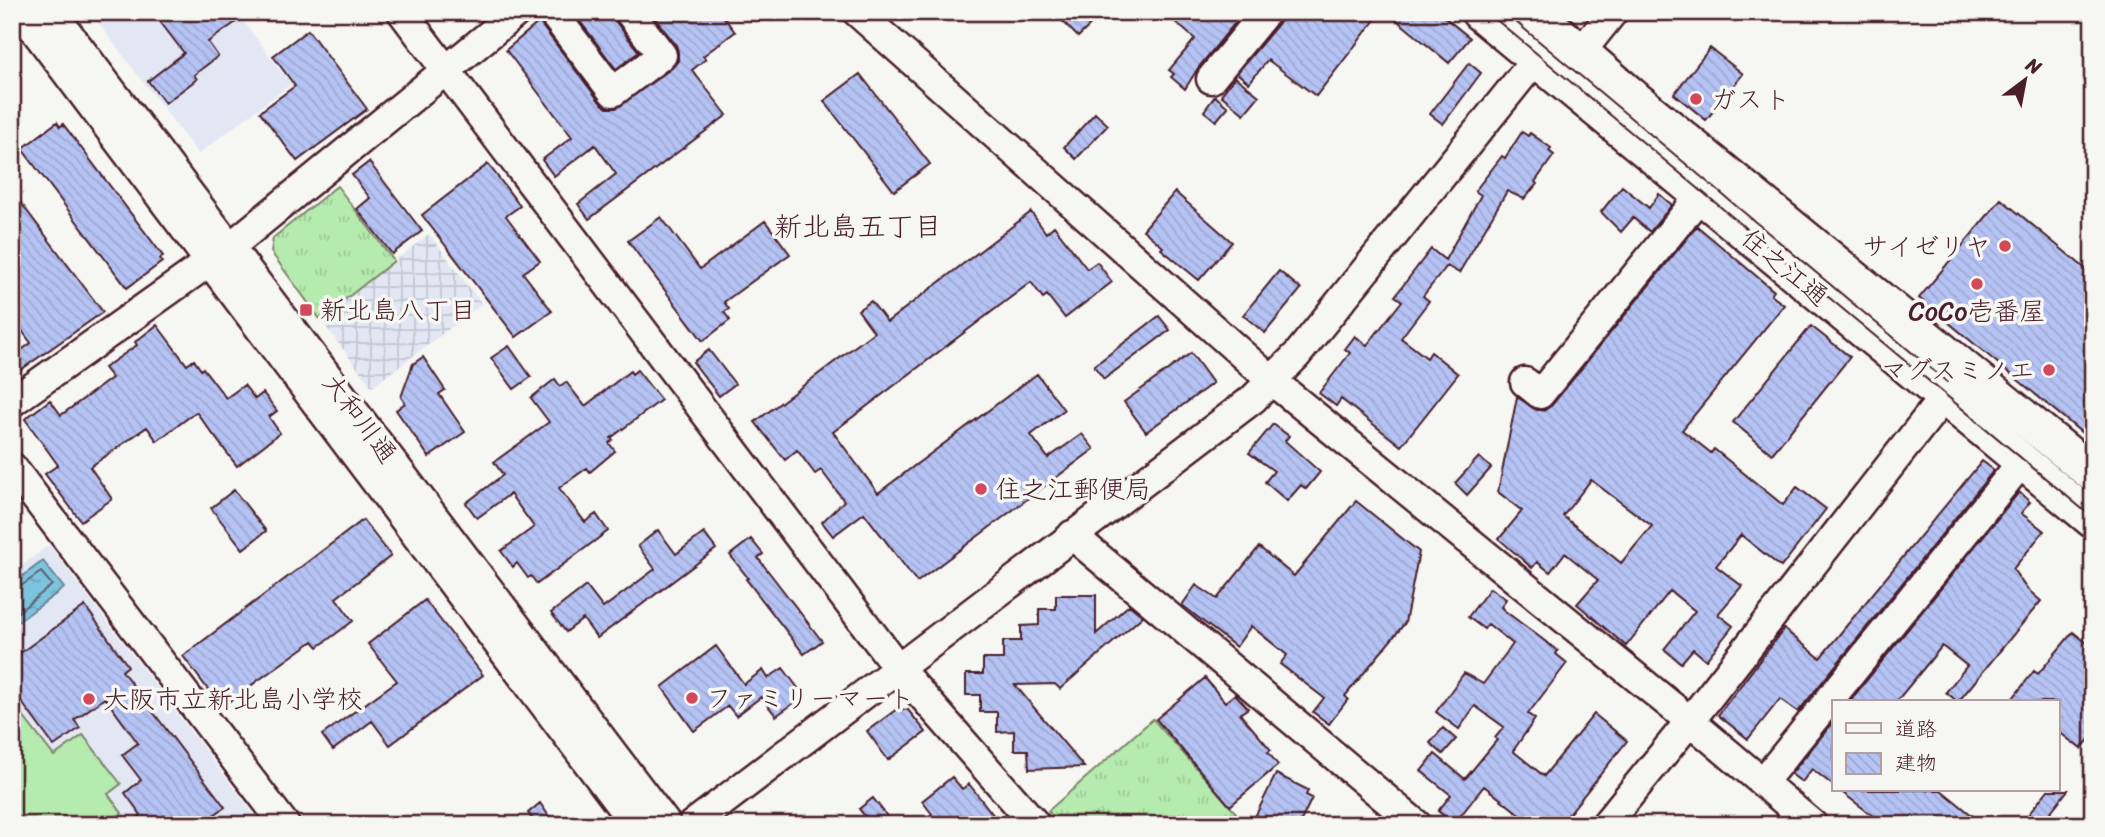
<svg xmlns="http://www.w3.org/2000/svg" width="2105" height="837" viewBox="0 0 2105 837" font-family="Sriracha,'Klee One',sans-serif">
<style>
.built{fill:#e2e7f3}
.industrial{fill:url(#industrial-grid)}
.grass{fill:url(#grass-tufts);stroke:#80856c;stroke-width:2}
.pitch{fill:#b5ebae;stroke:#80856c;stroke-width:2}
.water{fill:url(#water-ripples);stroke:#688296;stroke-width:2}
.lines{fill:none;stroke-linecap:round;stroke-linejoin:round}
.shore{stroke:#5e6172;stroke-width:2}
.building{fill:url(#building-back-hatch);stroke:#4a1f2b;stroke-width:2;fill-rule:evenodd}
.minor-casing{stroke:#4a1f2b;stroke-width:33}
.major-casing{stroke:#4a1f2b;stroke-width:40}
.minor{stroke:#f6f6f2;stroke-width:28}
.major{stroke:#f6f6f2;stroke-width:35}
.tram{stroke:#4a1f2b;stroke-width:2}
.poi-dot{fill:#d1495b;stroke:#f6f6f2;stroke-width:2.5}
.labels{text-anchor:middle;stroke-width:7;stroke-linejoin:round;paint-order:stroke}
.poi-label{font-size:26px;fill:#4a1f2b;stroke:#f6f6f2;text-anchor:start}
.street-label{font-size:26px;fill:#4a1f2b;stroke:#f6f6f2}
.neighbourhood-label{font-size:28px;fill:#4a1f2b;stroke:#f6f6f2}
</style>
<defs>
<pattern id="industrial-grid" width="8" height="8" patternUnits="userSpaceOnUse" patternTransform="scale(1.75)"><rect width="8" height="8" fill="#e2e7f3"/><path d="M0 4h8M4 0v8" fill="none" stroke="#c3c6d0"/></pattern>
<pattern id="grass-tufts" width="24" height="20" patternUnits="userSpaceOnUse" patternTransform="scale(1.75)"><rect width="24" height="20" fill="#b5ebae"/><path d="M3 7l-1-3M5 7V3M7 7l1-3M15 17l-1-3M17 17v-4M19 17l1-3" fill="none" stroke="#9dc996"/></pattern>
<pattern id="water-ripples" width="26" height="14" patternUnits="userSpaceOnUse" patternTransform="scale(1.75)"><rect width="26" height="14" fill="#7cc4dd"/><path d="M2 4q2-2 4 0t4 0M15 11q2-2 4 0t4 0" fill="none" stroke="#6da8be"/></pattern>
<pattern id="building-back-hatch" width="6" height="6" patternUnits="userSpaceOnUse" patternTransform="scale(1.75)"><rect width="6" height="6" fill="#b5c3f4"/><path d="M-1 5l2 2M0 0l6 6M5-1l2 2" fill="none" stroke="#9da7d1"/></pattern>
</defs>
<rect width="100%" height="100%" fill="#f6f6f2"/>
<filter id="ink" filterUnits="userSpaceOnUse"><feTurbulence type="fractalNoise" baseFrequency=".0143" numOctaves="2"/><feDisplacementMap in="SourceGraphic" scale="14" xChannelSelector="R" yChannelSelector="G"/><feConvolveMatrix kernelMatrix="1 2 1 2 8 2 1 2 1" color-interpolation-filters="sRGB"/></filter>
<g filter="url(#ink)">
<path class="built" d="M90,12H236L291,84L198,154Z
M49,545L262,825H12V573Z"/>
<path class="industrial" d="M429,234L482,304L372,387L320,319Z"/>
<path class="grass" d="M337,186L394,261L320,319L271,252L273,238Z
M1153,719L1236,813L1223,825H1061L1048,811Z"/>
<path class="pitch" d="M12,702L54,756L83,735L121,784L108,794L122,813L106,825H12Z"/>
<path class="water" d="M43,561L64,588L12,626V584Z"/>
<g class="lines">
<path class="shore" d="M12,589L18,588L41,572L52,585L12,617"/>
</g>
<path class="building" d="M166,12H250L208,42L218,56L194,75L197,79L165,103L148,81L184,53L158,19Z
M573,12H613L616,22L639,52L616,69Z
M650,12H720L735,32L703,56L706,59L692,70L727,115L589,219L578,204L616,174L595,145L554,176L542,160L572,137L506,50L539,22L600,102L607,108H616L672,68L678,61V52L676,45Z
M1054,12H1104L1078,37Z
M1164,12H1244L1198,68L1185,89L1171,77L1174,74L1169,70L1195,39Z
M1282,12H1381L1316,96L1268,60L1249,83L1237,73L1279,23Z
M1387,12H1438L1470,38L1449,63Z
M308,30L367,109L297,161L260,112L295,86L273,56Z
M1710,48L1743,74L1706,120L1674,94Z
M1469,63L1481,73L1443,124L1430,114Z
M860,74L930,164L894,191L824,101Z
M1235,77L1259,96L1244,114L1221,95Z
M1215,96L1228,107L1216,121L1204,111Z
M1095,113L1108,125L1076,159L1064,147Z
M57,122L60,127L63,124L163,256L160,259L162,262L127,288L22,149Z
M1522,132L1528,136L1530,133L1551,148L1549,151L1554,155L1535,182L1537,184L1524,199L1507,191L1459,273L1447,266L1423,296L1429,301L1401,338L1427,358L1431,352L1458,374L1401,446L1341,399L1336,406L1319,393L1350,353L1345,349L1355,336L1367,345L1402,301L1395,296L1431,249L1445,260L1481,195L1475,191L1502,156L1505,158Z
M369,162L422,231L392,254L357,209L370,198L352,175Z
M488,164L520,206L506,216L540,261L523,273L552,311L516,337L422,215Z
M1622,186L1649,208L1659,194L1672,205L1650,232L1633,218L1621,232L1601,212Z
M12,191L103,312L12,376V357L31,343L12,317Z
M1175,192L1232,242L1199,280L1161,249L1163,247L1143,230Z
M2001,199L2093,275V442L1919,298Z
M1031,212L1046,233L1054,226L1087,269L1097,262L1112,282L1065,318L1047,295L1043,298L1031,282L833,432L878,493L1037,374L1064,410L1031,435L1048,458L1082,434L1094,449L917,582L864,513L833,536L822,522L844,501L821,470L815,474L797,450L785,460L755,422L874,332L858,310L871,301L887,322Z
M661,217L700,269L765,221L790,254L724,302L729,309L724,312L730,320L703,341L628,241Z
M1697,226L1774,291L1771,295L1784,305L1682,430L1711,453L1714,449L1783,505L1797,487L1826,509L1781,567L1741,535L1716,566L1742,586L1718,614L1733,626L1706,660L1693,649L1681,663L1664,649L1695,611L1670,591L1626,646L1577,604L1598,580L1565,553L1550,572L1537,562L1532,568L1499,539L1522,511L1498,492L1517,397L1537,410H1545L1552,405ZM1591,480L1652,526L1621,563L1563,516Z
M1279,271L1301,289L1265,333L1243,315Z
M1159,316L1170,330L1104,379L1094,366Z
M157,325L187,365L194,360L201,370L203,368L226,398L244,385L255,399L263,393L277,411L269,417L280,433L237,466L196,412L157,441L147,427L90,467L112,499L81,521L45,474L58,465L25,419L50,400L61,415L112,378L104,368L137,345L135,342Z
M1811,326L1850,357L1772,454L1733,422Z
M509,346L531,377L514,389L491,358Z
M709,350L735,384L719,396L693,362Z
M1191,353L1213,383L1146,432L1124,402Z
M423,357L445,390L439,394L465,432L429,457L396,410L405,403L401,397L413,364Z
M637,370L661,400L611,438L613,440L609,443L615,451L590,472L587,468L559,488L585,522L596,514L608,531L537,584L531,576L528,578L517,563L513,567L501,551L534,527L510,494L477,518L466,503L503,475L494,462L549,422L531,398L555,379L560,386L566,382L585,406L630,371L632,374Z
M1273,424L1289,436L1285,441L1320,472L1306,489L1301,485L1287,501L1265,482L1274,471L1249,453Z
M1479,457L1491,468L1467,495L1455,483Z
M1982,461L1994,470L1798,712L1780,699L1748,739L1718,715L1784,629L1820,658Z
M234,490L266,531L243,549L211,508Z
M2019,492L2030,502L2021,513L2044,531L2013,569L2026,588L2041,601L1958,702L1946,692L1967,666L1942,646L1896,702H1849Z
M1356,501L1419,552L1405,623L1345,696L1348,699L1329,724L1313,712L1324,698L1280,664L1287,655L1251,626L1236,647L1182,605L1196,585L1217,599L1259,547L1294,576Z
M363,520L391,556L336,598L353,621L318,647L313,641L221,707L183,656Z
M658,530L676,554L704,533L716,549L597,638L583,619L566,632L551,613L586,586L603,608L655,569L638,546Z
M751,539L763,554L758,558L822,641L804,654L746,579L748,578L730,555Z
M1490,588L1506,599L1501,607L1505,611L1558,651L1556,654L1567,663L1528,714L1535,719L1513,751L1544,776L1594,714L1627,741L1560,825H1533L1484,786L1454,824L1438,811L1451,795L1421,771L1435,754L1465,779L1497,740L1495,738L1504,727L1475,706L1459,729L1436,712L1464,673L1483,684L1513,644L1488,624L1484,629L1468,617Z
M1056,595H1096V634L1129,605L1143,616L1060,689L1055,684L1015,685L1084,767L1029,769L1028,750H1014V731L997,732V712H980V695H966V674H983V659H1003V641H1021V626L1039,625V609H1056Z
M425,600L483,675L390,745L372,721L333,750L322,735L397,681L368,644Z
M85,606L128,666L122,671L225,807L200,825H197L191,816L180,825H129L141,815L125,793L141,780L122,755L138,743L105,698L74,720L80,728L54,746L12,689V659Z
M2073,632L2093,648V735L2081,749L2058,731V702H2010L2034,671L2038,674Z
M716,646L744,684L763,670L768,678L783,668L804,696L776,716L761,697L736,716L728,706L694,731L662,687Z
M1205,678L1225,702L1235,694L1248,708L1240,714L1271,750L1268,752L1278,765L1230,806L1156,719Z
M897,709L908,710L926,732L888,760L867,731Z
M1834,721V786L1812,769L1802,782L1791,774Z
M1443,728L1456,739L1443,754L1430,743Z
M1276,774L1308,790L1306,795L1312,798L1299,825H1251Z
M952,777L962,789L969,784L1001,825H918L932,814L922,801Z
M1839,790H1941L1984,825H1885Z
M2048,790H2068L2040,825H2020Z
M873,798L894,825H872L859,809Z
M540,803L555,825H536L528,813Z"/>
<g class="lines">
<g class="minor-casing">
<path id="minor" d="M21,12L635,825
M52,12L667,825
M402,12L898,668L1036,825
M552,12L613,92L662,55L629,12
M857,12L1271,380L1690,721L1813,825
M1211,79L1266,12
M1525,382L1540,394L1700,196
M12,402L230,247L517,12
M12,467L285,825
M1072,535L1417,825
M1763,782L2021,463
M692,825L1253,399L1297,355L1536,59L1581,52L1613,12
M1605,825L1690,721L1943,398"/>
</g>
<g class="major-casing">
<path id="major" d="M1479,12L2093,520
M1534,12L1635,99L2093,474"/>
</g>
<use href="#minor" class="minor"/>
<use href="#major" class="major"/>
<path class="tram" d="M1487,12L2093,518
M1504,12L1947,382"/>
</g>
</g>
<g class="poi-dot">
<circle cx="1696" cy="99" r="7"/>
<circle cx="2005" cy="246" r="7"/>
<circle cx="1977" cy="284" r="7"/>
<rect x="299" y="303" width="14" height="14" rx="3.5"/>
<circle cx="2049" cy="370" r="7"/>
<circle cx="981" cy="489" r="7"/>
<circle cx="692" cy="698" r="7"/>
<circle cx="89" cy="699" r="7"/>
</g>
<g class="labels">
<g class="poi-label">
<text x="1710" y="108">ガスト</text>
<text x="1991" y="255" text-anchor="end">サイゼリヤ</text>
<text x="320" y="319">新北島八丁目</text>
<text x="1977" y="320" text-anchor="middle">CoCo壱番屋</text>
<text x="2035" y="379" text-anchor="end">マグスミノエ</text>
<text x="995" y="498">住之江郵便局</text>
<text x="706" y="707">ファミリーマート</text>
<text x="103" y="708">大阪市立新北島小学校</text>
</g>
<g class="street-label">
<text transform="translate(1785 267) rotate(40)" y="9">住之江通</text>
<text transform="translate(360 418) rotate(53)" y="9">大和川通</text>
</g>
<g class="neighbourhood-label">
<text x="858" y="236">新北島五丁目</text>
</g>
</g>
<rect width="2105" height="837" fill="none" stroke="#f6f6f2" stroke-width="42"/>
<rect x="21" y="21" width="2063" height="795" fill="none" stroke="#4a1f2b" stroke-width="2.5" filter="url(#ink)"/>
<rect x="1832" y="700" width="228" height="91" fill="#f6f6f2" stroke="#b1a0a2" stroke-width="2"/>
<rect x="1846" y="723" width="35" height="10" fill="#f6f6f2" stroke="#b1a0a2" stroke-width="2"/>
<text x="1895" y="736" font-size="21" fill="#4a1f2b">道路</text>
<rect x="1846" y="753" width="35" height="21" fill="url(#building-back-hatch)" stroke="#b1a0a2" stroke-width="2"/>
<text x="1895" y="770" font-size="21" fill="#4a1f2b">建物</text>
<g transform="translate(2025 80) rotate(32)" stroke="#f6f6f2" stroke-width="5" paint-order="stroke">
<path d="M0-5L12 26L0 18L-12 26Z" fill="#4a1f2b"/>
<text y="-10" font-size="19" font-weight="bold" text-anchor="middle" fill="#4a1f2b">N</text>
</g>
</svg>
